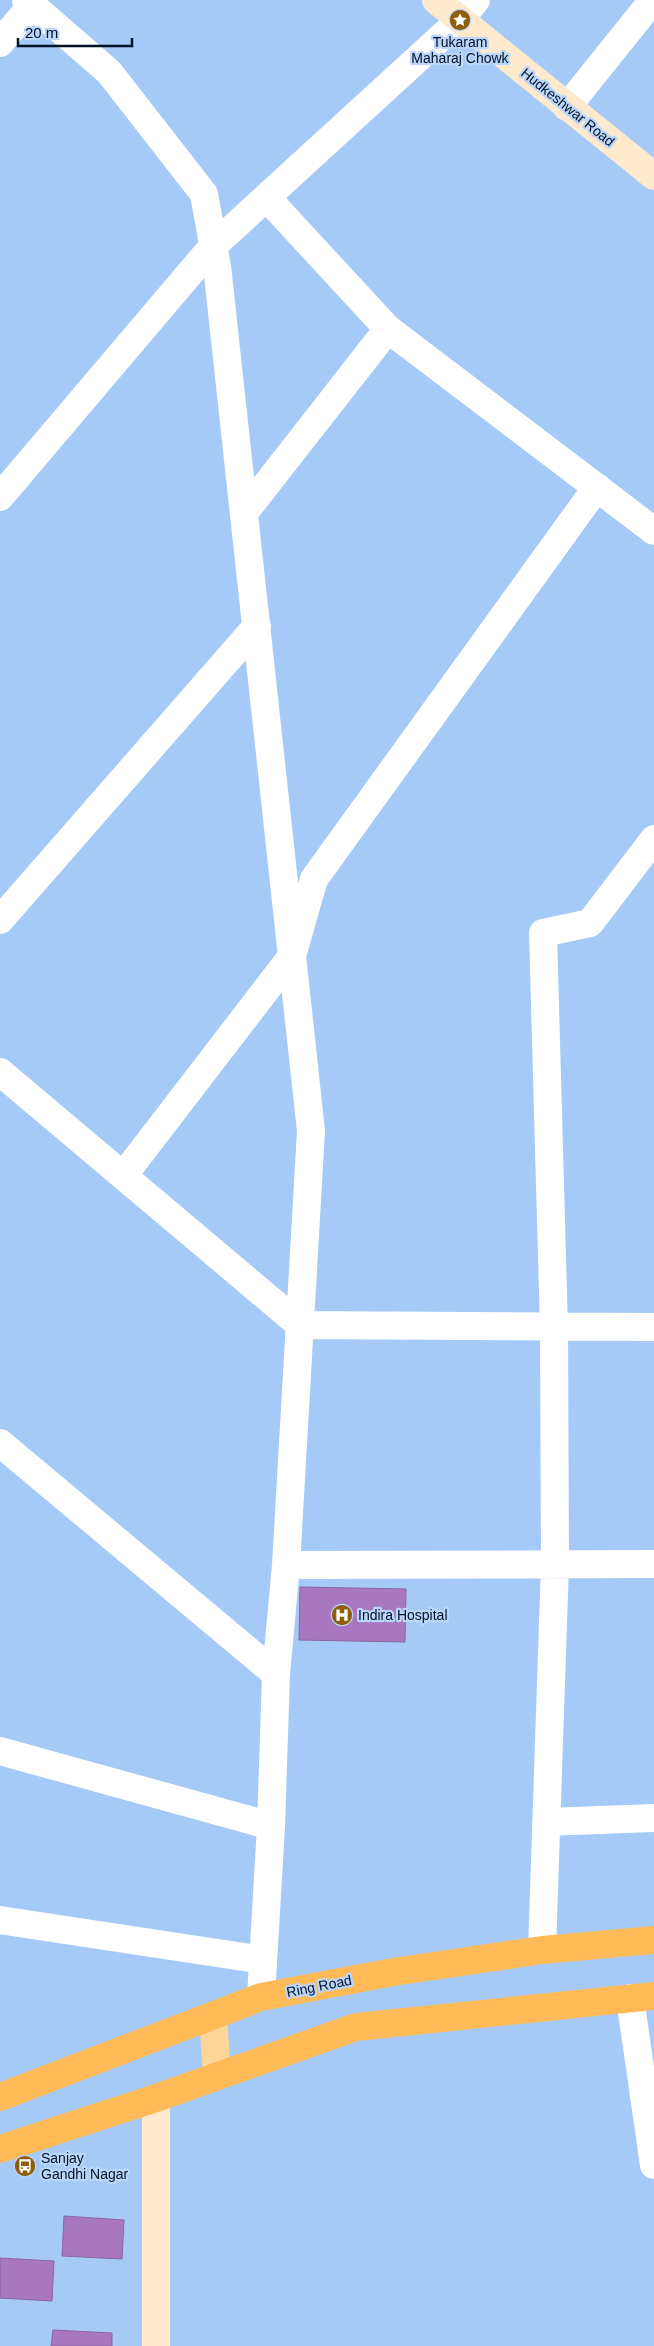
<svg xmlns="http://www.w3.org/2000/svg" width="654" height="2346" viewBox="0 0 654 2346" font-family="Helvetica,sans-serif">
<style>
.building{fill:#a877c0;stroke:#8c669f}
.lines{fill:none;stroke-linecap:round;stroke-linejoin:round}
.street{stroke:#fff;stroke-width:28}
.secondary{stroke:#ffeacd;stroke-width:28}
.primary{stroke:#ffd69a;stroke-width:28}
.highway{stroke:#ffba57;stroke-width:28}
.labels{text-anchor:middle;stroke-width:4.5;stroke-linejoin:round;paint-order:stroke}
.poi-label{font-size:14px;fill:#031226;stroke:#bad6f9;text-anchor:start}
.street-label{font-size:14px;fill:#031226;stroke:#bad6f9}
</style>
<rect width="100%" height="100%" fill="#a5caf8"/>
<path class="building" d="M300,1587L406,1589L405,1642L299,1640Z
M64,2216L124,2220L122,2259L62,2256Z
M0,2258L54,2261L52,2301L0,2298Z
M53,2330L112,2333V2346H51Z"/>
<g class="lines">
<path class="street" d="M26,0L109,72L204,194L217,266L311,1131L286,1565L276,1674L271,1826L261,1997
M0,43L32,5
M567,107L653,0
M267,198L388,329L654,531
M0,497L213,246L460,20L476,0
M244,513L388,329
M0,920L257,626
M0,1072L300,1325L654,1327
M123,1176L292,956L314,879L597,487
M0,1443L276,1674
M286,1565L654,1564
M0,1751L271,1826
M546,1822L654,1818
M0,1920L263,1960
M542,1950L555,1564L554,1328L543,933L590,923L654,839
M630,1998L654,2165"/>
<path class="secondary" d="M436,0L654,176
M156,2098V2346"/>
<path class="primary" d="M213,2016L217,2076"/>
<path class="highway" d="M0,2097L261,1997L393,1972L542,1950L654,1940
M0,2149L156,2098L356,2027L654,1996"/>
</g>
<defs>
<g id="sight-disc" transform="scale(1.125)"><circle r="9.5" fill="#8d5e07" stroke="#bad6f9"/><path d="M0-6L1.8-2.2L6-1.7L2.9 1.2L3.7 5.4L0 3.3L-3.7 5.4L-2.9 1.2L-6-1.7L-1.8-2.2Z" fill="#fff"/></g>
<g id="hospital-disc" transform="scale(1.125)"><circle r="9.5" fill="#8d5e07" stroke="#bad6f9"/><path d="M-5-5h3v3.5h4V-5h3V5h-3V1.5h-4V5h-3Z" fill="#fff"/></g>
<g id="bus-disc" transform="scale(1.125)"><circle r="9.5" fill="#8d5e07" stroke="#bad6f9"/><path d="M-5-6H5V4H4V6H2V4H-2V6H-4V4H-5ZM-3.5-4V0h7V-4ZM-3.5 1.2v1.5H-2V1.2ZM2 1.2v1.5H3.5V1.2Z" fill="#fff"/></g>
</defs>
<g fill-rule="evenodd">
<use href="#sight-disc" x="460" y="20"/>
<use href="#hospital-disc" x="342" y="1615"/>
<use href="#bus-disc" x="25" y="2166"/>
</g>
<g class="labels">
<g class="poi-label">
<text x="460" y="47" text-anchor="middle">Tukaram<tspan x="460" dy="16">Maharaj Chowk</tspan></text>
<text x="358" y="1620">Indira Hospital</text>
<text x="41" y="2163">Sanjay<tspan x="41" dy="16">Gandhi Nagar</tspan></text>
</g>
<g class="street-label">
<text transform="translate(568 107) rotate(39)" y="5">Hudkeshwar Road</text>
<text transform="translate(319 1986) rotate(-11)" y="5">Ring Road</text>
</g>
</g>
<path d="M18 38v8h114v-8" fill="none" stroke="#031226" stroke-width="2.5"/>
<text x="25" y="38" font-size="15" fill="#031226" stroke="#bad6f9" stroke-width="4" paint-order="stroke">20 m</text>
</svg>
